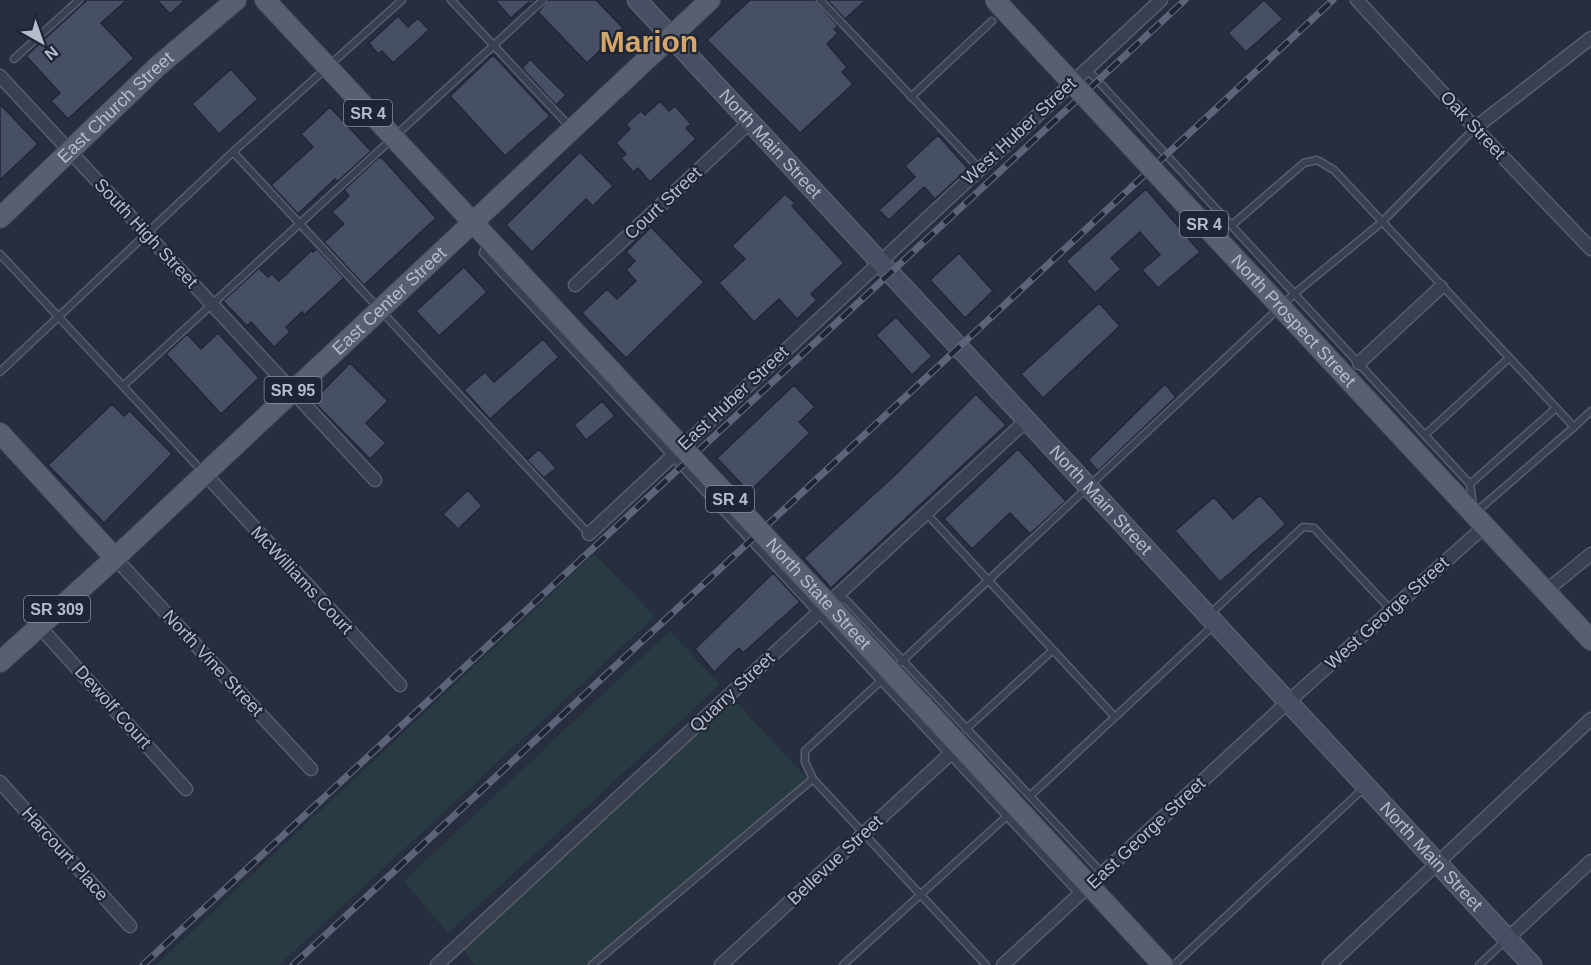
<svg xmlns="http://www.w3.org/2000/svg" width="1591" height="965" viewBox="0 0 1591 965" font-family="Helvetica,sans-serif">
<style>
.green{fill:#283b41}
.building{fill:#474f64;stroke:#212737;stroke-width:1.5}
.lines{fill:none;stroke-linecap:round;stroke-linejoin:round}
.lane-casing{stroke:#585e6d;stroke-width:9}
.street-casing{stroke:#585e6d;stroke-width:15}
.secondary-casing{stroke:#585e6d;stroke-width:21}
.primary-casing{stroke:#444959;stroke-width:22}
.lane{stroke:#3a4050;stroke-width:6}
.street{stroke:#3a4050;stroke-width:12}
.secondary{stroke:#484f63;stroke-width:18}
.primary{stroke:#585f70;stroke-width:20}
.rail-casing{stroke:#5c6477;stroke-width:7}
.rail{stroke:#1f2535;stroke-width:4.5;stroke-dasharray:14;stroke-linecap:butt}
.primary-bridge-casing{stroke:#444959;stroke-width:22;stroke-linecap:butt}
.primary-bridge{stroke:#585f70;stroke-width:20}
.labels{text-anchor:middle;stroke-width:4.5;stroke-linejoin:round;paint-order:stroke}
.shield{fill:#1f2535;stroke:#898f9d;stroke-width:1.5}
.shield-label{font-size:16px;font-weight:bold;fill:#b7bcca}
.street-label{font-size:18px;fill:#b7bcca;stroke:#1f2535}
.town-label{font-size:30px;font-weight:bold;fill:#d4a669;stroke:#1f2535}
</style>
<rect width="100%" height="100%" fill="#262e40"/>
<path class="green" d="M594,554L655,616L279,965H156Z
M670,631L720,685L448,933L404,881Z
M732,698L810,781L597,965H475L458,944Z"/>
<path class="building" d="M87,0H127L101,23L134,58L68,119L51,101L60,93L26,56Z
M157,0H185L170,14Z
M495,0H535L531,4L529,2L511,18Z
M548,0H596L623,28L587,63L538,12Z
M750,0H815L838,26L834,29L838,33L827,44L847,67L842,72L853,84L800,133L707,40Z
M827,0H866L845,19Z
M1264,0L1283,19L1246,52L1228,33Z
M398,16L408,27L418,18L429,30L393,63L382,51L378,54L369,43Z
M493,55L550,116L505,156L450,96Z
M530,59L566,95L556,105L522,68Z
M231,69L258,99L219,134L192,104Z
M660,101L669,111L675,106L691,124L686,128L696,139L650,182L638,168L633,172L621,158L626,154L616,143L630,129L626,124L641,111L645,115Z
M0,104L38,144L0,180Z
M330,107L371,151L337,182L335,179L298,214L271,185L313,147L301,134Z
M938,135L968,169L935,199L924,187L889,220L879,210L915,177L905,166Z
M580,152L613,186L593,206L586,199L532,252L506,225Z
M378,158H382L436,218L364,285L324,242L344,224L332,212L349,196L344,190Z
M1146,189L1200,252L1158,288L1142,270L1160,255L1140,232L1111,258L1121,269L1095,293L1066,261Z
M785,194L795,203L792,206L844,263L811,294L817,300L797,319L779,299L754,322L719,283L745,259L732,246Z
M651,227L704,282L626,358L582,313L607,289L617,299L636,281L626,270L635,261L626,252Z
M317,249L344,278L304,315L302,312L286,327L290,332L274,347L251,322L247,326L223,301L259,268L268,277L272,274L279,281L312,250L313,252Z
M959,253L993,291L965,318L930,280Z
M464,267L487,292L439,336L416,311Z
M1099,303L1120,326L1043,398L1021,374Z
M896,317L932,356L912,375L876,335Z
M218,333L259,378L221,414L166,354L187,334L201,349Z
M543,339L559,357L490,419L464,390L485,372L494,382Z
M350,363L388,401L366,423L386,443L370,459L313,401Z
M1165,384L1176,397L1098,471L1088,460Z
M794,385L815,407L799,422L810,433L749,492L717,458Z
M976,394L1006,425L831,588L804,558L895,475Z
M602,401L615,416L586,440L574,425Z
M112,404L124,416L130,411L172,454L104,523L48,465Z
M539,449L556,468L544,478L527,460Z
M1018,449L1066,501L1030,534L1010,513L972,549L944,519Z
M468,490L482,506L458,529L443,514Z
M1260,495L1286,524L1220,582L1175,531L1214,497L1233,519Z
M773,573L800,602L743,653L739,648L714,672L695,649Z"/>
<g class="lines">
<g class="lane-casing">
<path id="lane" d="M451,0L571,128
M820,0L979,168
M14,59L79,0
M1087,69L1470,484L1473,505
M911,97L992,21
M233,152L589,534
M1232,225L1304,163L1317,160L1334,170L1574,427L1476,512
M487,242L483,253L1079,894
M0,254L202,471
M0,372L233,152L402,0
M123,386L543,0
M1574,427L1591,411
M1425,435L1509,358
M1470,484L1556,408
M926,513L1115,717
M836,595L847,601L1102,873
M1210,614L1303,527L1314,528L1391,610
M900,663L1294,294L1382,222L1475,128
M884,678L805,751V762L813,779L986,965
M966,729L1053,650
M1030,796L1214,625
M592,965L813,779
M843,965L1007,816
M1174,965L1365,787
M1479,965L1507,939"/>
</g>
<g class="street-casing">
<path id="street" d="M1357,0L1475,128L1591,249
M0,76L375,480
M1475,128L1591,38
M575,285L751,121
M1359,363L1441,287
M205,474L400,685
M589,534L1161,0
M115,558L311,769
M1546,591L1591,554
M39,626L186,789
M0,782L130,926
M1507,939L1591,861
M437,965L1028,419
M721,965L950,754
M1003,965L1289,701L1485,526
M1329,965L1591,719"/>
</g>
<g class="secondary-casing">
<g id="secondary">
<path id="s1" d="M637,0L1532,965"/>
</g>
</g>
<g class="primary-casing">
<g id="primary">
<path d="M265,0L538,292"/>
<path id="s2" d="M0,218L158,66L236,0"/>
<path d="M0,433L115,558"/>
<path d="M1413,449L1591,640"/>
<path id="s3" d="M0,662L115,558L710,0"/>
<path d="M923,706L1163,965"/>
</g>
</g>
<use href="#lane" class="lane"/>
<use href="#street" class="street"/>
<use href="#secondary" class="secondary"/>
<use href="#primary" class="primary"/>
<g class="rail-casing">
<path id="rail" d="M143,965L1185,0
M293,965L1333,0"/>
</g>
<use href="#rail" class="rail"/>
<g class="primary-bridge-casing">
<g id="primary-bridge">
<path id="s4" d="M995,0L1413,449"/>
<path id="s5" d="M538,292L923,706"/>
</g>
</g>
<use href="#primary-bridge" class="primary-bridge"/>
</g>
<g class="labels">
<g class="shield">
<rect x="344" y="100" width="48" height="26" rx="4.5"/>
<rect x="1180" y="211" width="48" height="26" rx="4.5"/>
<rect x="264.5" y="377" width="57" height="26" rx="4.5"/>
<rect x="706" y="486" width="48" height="26" rx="4.5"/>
<rect x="24" y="596" width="66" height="26" rx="4.5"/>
</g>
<g class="shield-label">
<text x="368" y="119">SR 4</text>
<text x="1204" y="230">SR 4</text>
<text x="293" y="396">SR 95</text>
<text x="730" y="505">SR 4</text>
<text x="57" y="615">SR 309</text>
</g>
<g class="street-label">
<text dy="6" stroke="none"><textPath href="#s2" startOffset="160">East Church Street</textPath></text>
<text transform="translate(1473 125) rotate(47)" y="6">Oak Street</text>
<text transform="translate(1019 131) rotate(-43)" y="6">West Huber Street</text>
<text dy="6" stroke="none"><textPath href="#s1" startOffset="196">North Main Street</textPath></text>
<text transform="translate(663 203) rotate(-43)" y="6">Court Street</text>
<text transform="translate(146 233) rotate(47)" y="6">South High Street</text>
<text dy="6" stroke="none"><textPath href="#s3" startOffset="531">East Center Street</textPath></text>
<text dy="6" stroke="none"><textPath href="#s4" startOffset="438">North Prospect Street</textPath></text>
<text transform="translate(733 398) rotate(-43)" y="6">East Huber Street</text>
<text dy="6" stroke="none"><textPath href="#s1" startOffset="682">North Main Street</textPath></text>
<text transform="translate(302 580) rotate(47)" y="6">McWilliams Court</text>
<text dy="6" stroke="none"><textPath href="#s5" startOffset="412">North State Street</textPath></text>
<text transform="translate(1387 613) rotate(-42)" y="6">West George Street</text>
<text transform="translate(213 663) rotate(47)" y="6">North Vine Street</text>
<text transform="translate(732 692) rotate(-43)" y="6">Quarry Street</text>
<text transform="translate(113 707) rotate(48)" y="6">Dewolf Court</text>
<text transform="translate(1146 833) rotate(-43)" y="6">East George Street</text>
<text transform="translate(65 854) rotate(48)" y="6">Harcourt Place</text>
<text dy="6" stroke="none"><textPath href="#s1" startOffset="1168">North Main Street</textPath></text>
<text transform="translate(835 860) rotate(-43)" y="6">Bellevue Street</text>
</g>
<g class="town-label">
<text x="649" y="52">Marion</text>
</g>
</g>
<g transform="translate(42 42) rotate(140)" stroke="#1f2535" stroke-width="4.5" paint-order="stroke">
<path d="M0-4.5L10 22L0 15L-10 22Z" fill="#b7bcca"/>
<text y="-9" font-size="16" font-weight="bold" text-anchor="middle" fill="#b7bcca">N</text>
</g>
</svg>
